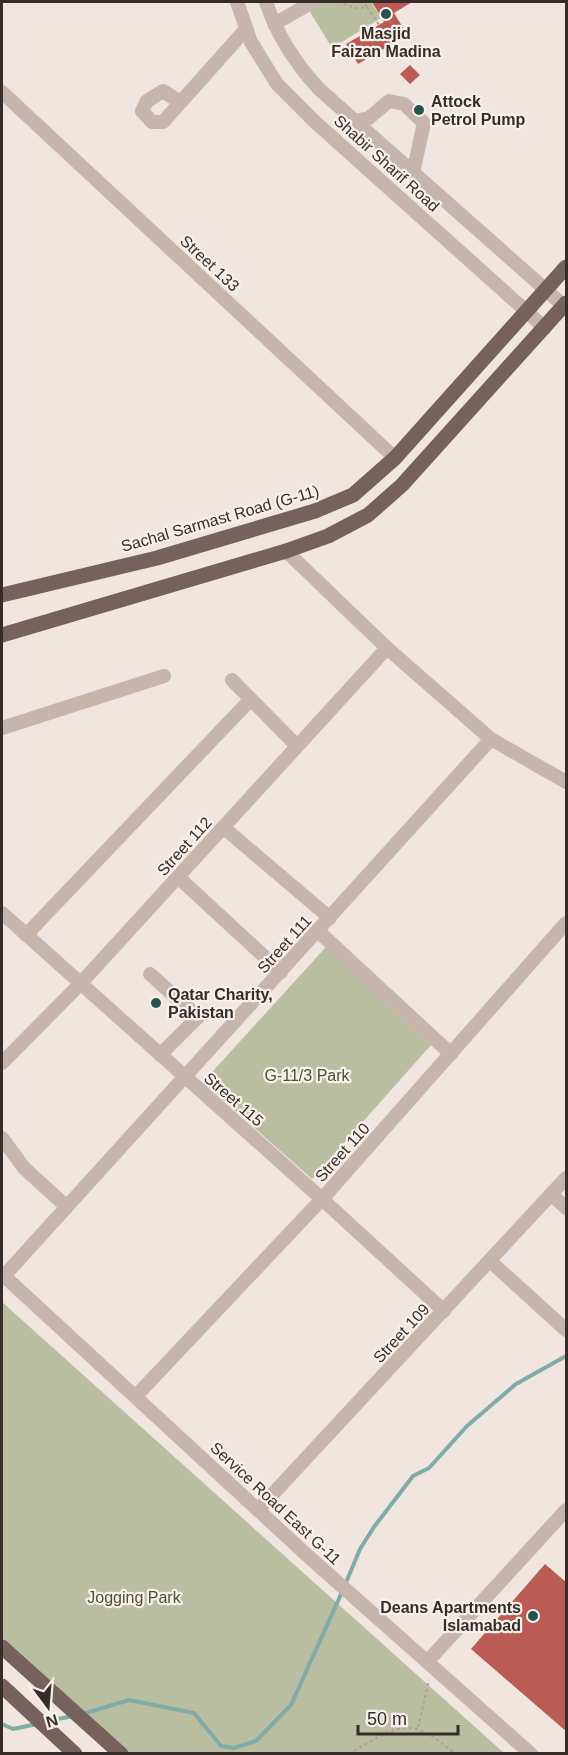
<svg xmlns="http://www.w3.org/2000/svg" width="568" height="1755" viewBox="0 0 568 1755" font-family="Arial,sans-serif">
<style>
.green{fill:#b9bea0}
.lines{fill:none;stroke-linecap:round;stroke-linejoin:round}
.stream{stroke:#80aba6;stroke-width:4}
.building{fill:#ba5c53}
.path{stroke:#b39e96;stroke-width:2;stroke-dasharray:3 3;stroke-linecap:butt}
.minor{stroke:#c7b4ab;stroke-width:14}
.major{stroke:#76615c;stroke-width:15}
.poi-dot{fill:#23534f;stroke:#f8f0eb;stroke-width:2}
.labels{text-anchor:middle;stroke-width:4.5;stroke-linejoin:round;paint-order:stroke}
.poi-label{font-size:16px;font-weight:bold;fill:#362c2a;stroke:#f8f0eb;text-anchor:start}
.street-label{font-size:16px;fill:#362c2a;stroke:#f8f0eb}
.park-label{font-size:16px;fill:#4b5230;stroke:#f8f0eb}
</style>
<rect width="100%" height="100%" fill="#f0e5df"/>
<path class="green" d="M304,2H371L381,18L332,48Z
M326,947L431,1045L312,1179L203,1082Z
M2,1302L504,1753H111L2,1655Z"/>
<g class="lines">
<path class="stream" d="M345,1585L360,1549L374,1527L413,1476L429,1468L467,1426L516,1384L566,1356
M83,1714L129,1700L194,1713L221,1746L234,1748L256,1741L291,1705L342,1592
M48,1721L73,1716
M2,1724L13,1729L37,1724"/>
</g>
<path class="building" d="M372,2H412L394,13L405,31L397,41L358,64L346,44L384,22Z
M410,65L420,75L410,84L400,74Z
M545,1564L567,1583V1732L471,1649Z"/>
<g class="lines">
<path class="path" d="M338,2L355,8L367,7L364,2
M367,7L379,25
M418,1727L429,1680
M349,1754C398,1725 410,1714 455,1754"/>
<path class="minor" d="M237,2L251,42L277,84L314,121L545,328
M266,2C277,35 295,63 319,89L564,306
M274,24L313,2
M2,92L395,458
M180,102L163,91L147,101L142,111L152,122H163L246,29
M354,121L369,118L389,101L404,104L424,123L413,173
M286,551L387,648L491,739L566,782
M232,680L297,746
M2,728L164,676
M223,827L330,918
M178,877L281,972
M2,913L322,1199L444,1311
M318,931L451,1054
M26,935L251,699
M150,974L198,1017L160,1055
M2,1063L80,984L387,648
M2,1138L24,1168L67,1207
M551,1194L566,1208
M490,1261L566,1330
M2,1274L309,1557L531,1754
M4,1276L491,739
M136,1396L322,1199L566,923
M259,1509L566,1178
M427,1662L566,1510"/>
<path class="major" d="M2,595L157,558L315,511L353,495L395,458L566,267
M2,635L286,551L328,536L368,515L402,485L566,303
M2,1647L121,1754
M2,1686L75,1754"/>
</g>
<g class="poi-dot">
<circle cx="386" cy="14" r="6"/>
<circle cx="419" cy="110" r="6"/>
<circle cx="156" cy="1003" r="6"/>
<circle cx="533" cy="1616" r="6"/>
</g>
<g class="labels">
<g class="poi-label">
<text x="386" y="39" text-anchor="middle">Masjid<tspan x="386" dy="18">Faizan Madina</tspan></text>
<text x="431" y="107">Attock<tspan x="431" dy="18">Petrol Pump</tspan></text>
<text x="168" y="1000">Qatar Charity,<tspan x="168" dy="18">Pakistan</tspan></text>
<text x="521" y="1613" text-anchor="end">Deans Apartments<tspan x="521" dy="18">Islamabad</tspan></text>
</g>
<g class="street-label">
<text transform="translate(387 163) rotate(42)" y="6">Shabir Sharif Road</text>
<text transform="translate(210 263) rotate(43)" y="6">Street 133</text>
<text transform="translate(220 518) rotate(-16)" y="6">Sachal Sarmast Road (G-11)</text>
<text transform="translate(184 846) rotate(-48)" y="6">Street 112</text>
<text transform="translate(284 944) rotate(-48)" y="6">Street 111</text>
<text transform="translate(234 1099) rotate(41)" y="6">Street 115</text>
<text transform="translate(342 1152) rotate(-48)" y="6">Street 110</text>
<text transform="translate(401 1333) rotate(-47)" y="6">Street 109</text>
<text transform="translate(276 1503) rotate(43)" y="6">Service Road East G-11</text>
</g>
<g class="park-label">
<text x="307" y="1081">G-11/3 Park</text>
<text x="134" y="1603">Jogging Park</text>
</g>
</g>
<rect width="568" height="1755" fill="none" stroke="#362c2a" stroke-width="6"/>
<g transform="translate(48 1707) rotate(164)" stroke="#f8f0eb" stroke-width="4.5" paint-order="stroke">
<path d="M0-4.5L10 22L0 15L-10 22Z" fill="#362c2a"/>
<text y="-9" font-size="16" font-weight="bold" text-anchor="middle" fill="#362c2a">N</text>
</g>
<path d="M358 1725v9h100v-9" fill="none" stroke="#362c2a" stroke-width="3"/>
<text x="367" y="1725" font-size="18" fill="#362c2a" stroke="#f8f0eb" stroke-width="4.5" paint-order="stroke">50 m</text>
</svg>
